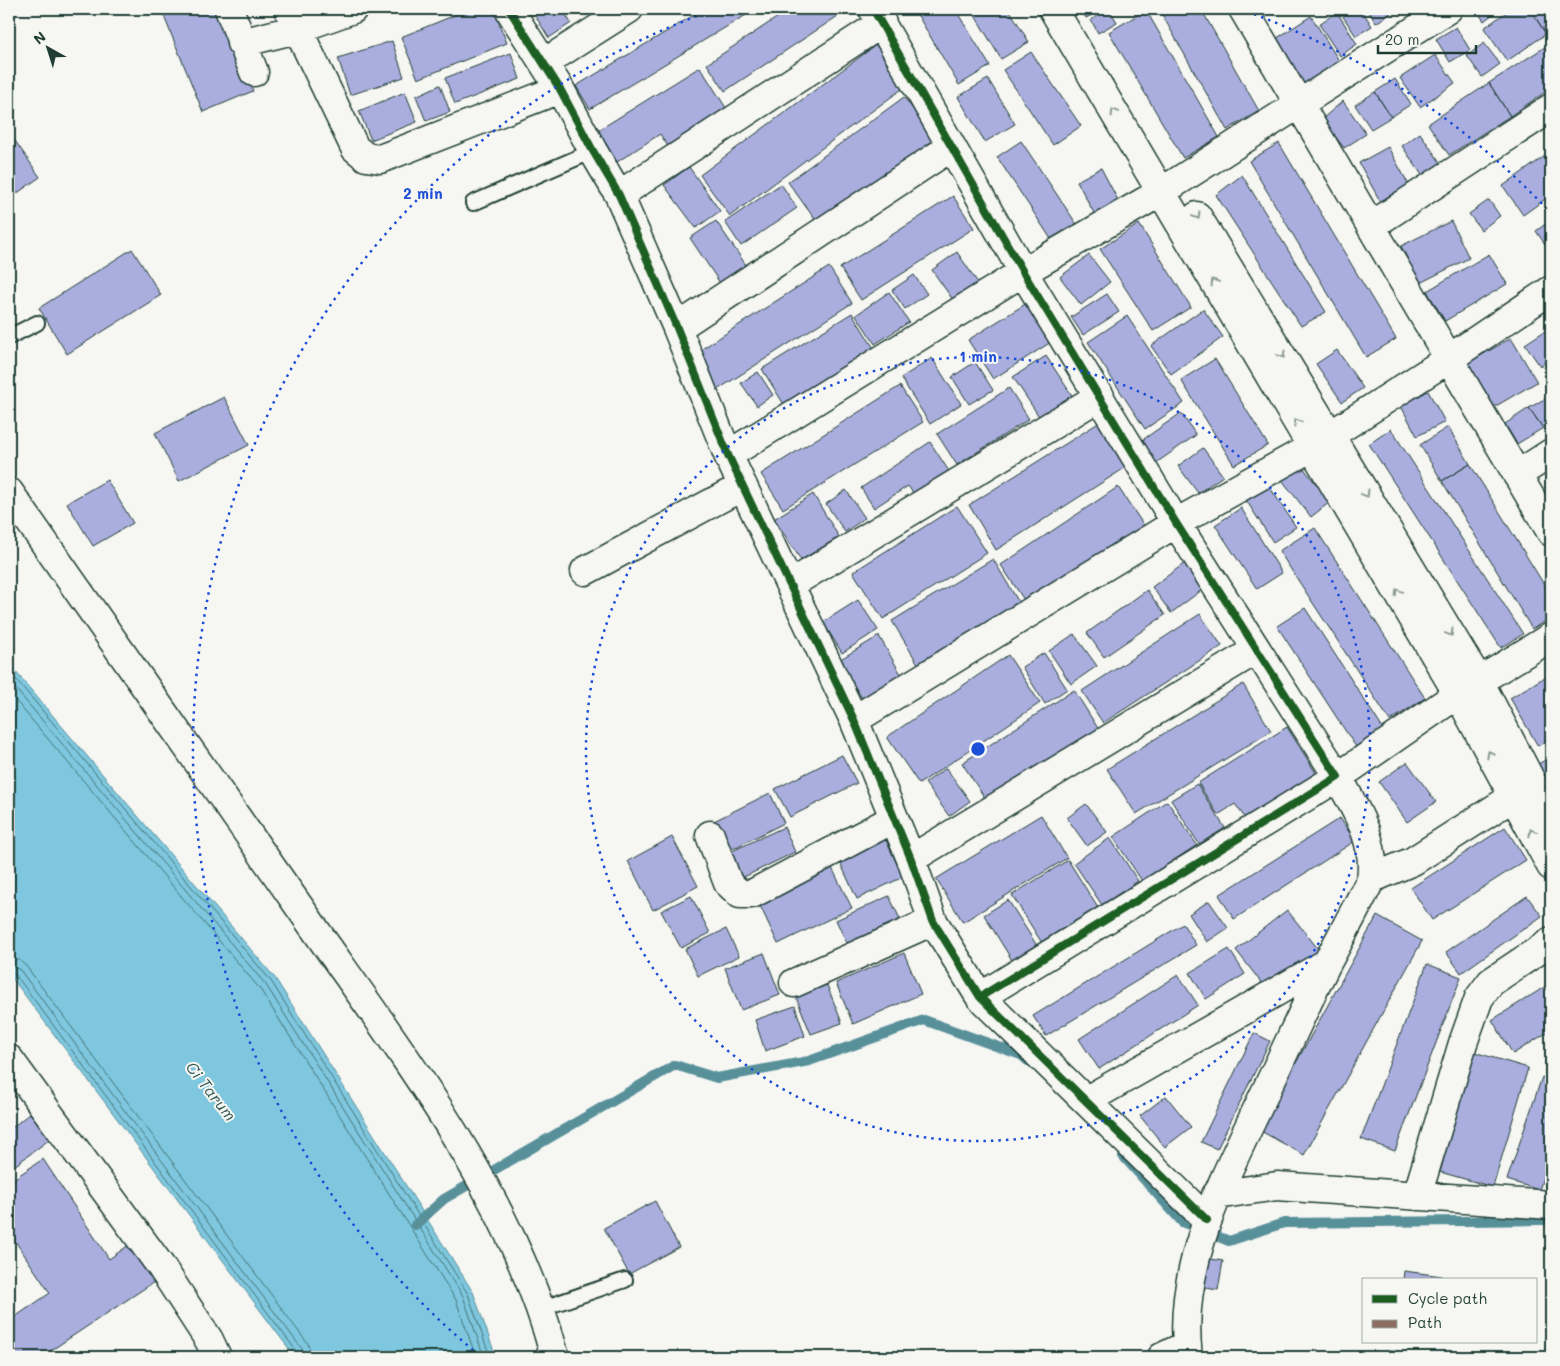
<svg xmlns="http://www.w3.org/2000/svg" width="1560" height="1366" viewBox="0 0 1560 1366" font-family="Mali,sans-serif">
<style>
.water{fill:#7ec7de;stroke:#58909a}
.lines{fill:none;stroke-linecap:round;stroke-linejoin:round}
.shore{stroke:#457478;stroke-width:1}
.stream{stroke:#58909a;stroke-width:10}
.building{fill:#aaaedf;stroke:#1f3d34}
.service-casing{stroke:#1f3d34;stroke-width:18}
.minor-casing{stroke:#1f3d34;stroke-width:31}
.service{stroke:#f6f6f2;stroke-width:14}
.minor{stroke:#f6f6f2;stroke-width:28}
.quiet{stroke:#8d6e63;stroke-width:6;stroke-dasharray:12 6;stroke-linecap:butt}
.cycleway-casing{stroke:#f6f6f2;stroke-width:11}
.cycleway{stroke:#1b5e20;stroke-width:8}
.oneway{stroke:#8a9a93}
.ring{fill:none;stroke:#1d4ed8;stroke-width:2.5;stroke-dasharray:2.5 5}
.labels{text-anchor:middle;stroke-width:4;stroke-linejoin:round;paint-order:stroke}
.water-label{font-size:16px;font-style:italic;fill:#325956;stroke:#f6f6f2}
.centre{fill:#1d4ed8;stroke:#f6f6f2;stroke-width:2.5}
.ring-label{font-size:15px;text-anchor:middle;font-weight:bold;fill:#1d4ed8;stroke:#f6f6f2;stroke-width:4;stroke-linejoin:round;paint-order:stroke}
</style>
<rect width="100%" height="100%" fill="#f6f6f2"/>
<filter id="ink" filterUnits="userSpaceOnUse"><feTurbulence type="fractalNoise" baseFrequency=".02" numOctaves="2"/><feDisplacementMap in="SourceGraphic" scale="10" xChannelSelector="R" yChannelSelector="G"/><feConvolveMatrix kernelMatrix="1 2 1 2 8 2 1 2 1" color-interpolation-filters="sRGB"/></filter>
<g filter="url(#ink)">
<path class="water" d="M9,664L275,978L473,1292L496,1357H295L9,974Z"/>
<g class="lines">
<path class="shore" d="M9,671L271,981L468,1294L490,1357
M9,681L266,985L463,1296L484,1357
M9,693L260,989L456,1300L476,1357
M9,958L19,960L26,966L308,1344L312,1357
M9,965L20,970L302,1349L305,1357
M9,971L15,974L297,1352L298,1357"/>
<path class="stream" d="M1123,1156L1182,1222L1229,1241L1284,1223L1551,1220
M415,1225L444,1199L675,1065L717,1078L809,1061L924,1020L1021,1055L1028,1061"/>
</g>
<path class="building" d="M161,9H220L253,91L203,112Z
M470,9H493L507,43L418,79L401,37Z
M531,9H562L571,23L549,38Z
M704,9H756L590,109L576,86Z
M790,9L847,10L725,91L707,64Z
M914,9H955L990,66L959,85Z
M971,9H1009L1029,42L1001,59Z
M1081,9H1103L1086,18Z
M1109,9L1117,22L1098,33L1091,20Z
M1159,9H1201L1259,111L1227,130Z
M1346,9H1361L1372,26L1356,36L1340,12Z
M1367,9H1389L1391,13L1376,23Z
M1476,9H1499L1484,21Z
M1511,9H1530L1546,34L1507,61L1484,28Z
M1530,9H1551V30L1546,34Z
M1146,10L1219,137L1183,158L1109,32Z
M1337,12L1357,44L1340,56L1319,24Z
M1311,16L1343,67L1299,95L1268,44Z
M1456,27L1470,50L1450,62L1436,39Z
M392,41L404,77L350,95L338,58Z
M1484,43L1500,64L1482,77L1467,56Z
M1551,43V88L1510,116L1489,83Z
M876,45L906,86L730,216L700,175Z
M1031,52L1081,126L1053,145L1003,70Z
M511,53L520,79L455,104L445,78Z
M1435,55L1455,83L1420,107L1400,78Z
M700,67L728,111L669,148L660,134L617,162L597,131Z
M988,79L1015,124L985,142L958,97Z
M1395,79L1411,104L1391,117L1375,92Z
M1489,83L1510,116L1449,155L1428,124Z
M440,85L450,112L426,121L416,96Z
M405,92L417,122L371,140L359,111Z
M1375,92L1391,117L1371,129L1355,105Z
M904,97L935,139L819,225L788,182Z
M1343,101L1366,134L1344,148L1322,119Z
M9,132L40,177L9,199Z
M1420,133L1442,165L1424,178L1402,146Z
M1021,141L1078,226L1053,242L997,157Z
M1279,143L1396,339L1366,357L1249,161Z
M1388,147L1409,185L1380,201L1359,163Z
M1545,156L1551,164V195L1523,215L1503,186Z
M689,167L720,211L696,228L664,185Z
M1101,168L1120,204L1096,217L1077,181Z
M1242,175L1326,312L1301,326L1216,195Z
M781,184L797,208L741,246L725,222Z
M953,196L974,228L861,300L840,268Z
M1489,200L1500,216L1481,230L1469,214Z
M1551,220V253L1536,231Z
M716,221L748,268L722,286L690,238Z
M1451,221L1469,258L1420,283L1401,246Z
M1139,224L1191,307L1153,331L1100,249Z
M132,249L161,295L67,354L39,308Z
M957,252L978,283L953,300L932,270Z
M1489,254L1507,284L1445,321L1427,291Z
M1089,255L1110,282L1081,305L1060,277Z
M829,267L852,303L717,390L694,354Z
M914,275L927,294L905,309L892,290Z
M889,292L909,322L875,344L856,315Z
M1107,294L1119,312L1083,335L1071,317Z
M1027,303L1051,342L993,379L968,340Z
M1203,309L1223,337L1171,374L1151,346Z
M852,313L875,350L785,406L762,369Z
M1127,316L1184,403L1145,429L1088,342Z
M1551,327V358L1540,366L1525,344Z
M1511,338L1537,382L1489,410L1463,366Z
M1337,350L1363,388L1342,402L1316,364Z
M1046,356L1075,400L1042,421L1013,377Z
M932,358L961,404L930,424L901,378Z
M1215,359L1268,445L1234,465L1181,380Z
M975,362L993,390L969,404L952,377Z
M758,372L773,395L757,406L741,383Z
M900,386L923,422L783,509L761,474Z
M1009,388L1029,419L957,465L937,434Z
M1428,391L1445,422L1417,436L1401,406Z
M1551,395V422L1543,428L1529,408Z
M224,397L249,445L179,481L155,433Z
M1529,408L1543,428L1517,444L1505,424Z
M1181,413L1196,435L1156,463L1141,441Z
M1100,422L1128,466L996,550L969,505Z
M1448,427L1470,464L1442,481L1420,445Z
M1391,429L1523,634L1501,648L1369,444Z
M930,442L954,479L919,501L908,486L874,508L861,488Z
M1203,448L1223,476L1198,493L1178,466Z
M1470,464L1551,596V618L1532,629L1442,481Z
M1302,466L1330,502L1311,517L1282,480Z
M107,480L133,523L93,546L67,503Z
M1269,486L1296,527L1273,542L1246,500Z
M1118,487L1147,530L1030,609L1001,565Z
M846,490L865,518L845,532L826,504Z
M813,494L839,537L801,560L774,519Z
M957,506L987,553L883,619L853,572Z
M1241,508L1282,573L1257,589L1215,525Z
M1315,528L1425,698L1390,721L1279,551Z
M1192,558L1210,584L1171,613L1152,587Z
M993,559L1021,606L920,667L892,621Z
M1147,590L1165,615L1104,657L1087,633Z
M858,600L878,630L842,653L823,622Z
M1305,608L1383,729L1356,747L1277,626Z
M1200,614L1222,646L1103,723L1082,691Z
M1074,634L1097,666L1071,684L1049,651Z
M879,636L902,676L863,700L839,660Z
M1044,653L1067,689L1045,704L1022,667Z
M1008,655L1040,703L919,784L887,737Z
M1550,674L1551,738L1538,746L1510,698Z
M1243,684L1271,731L1136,814L1107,769Z
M1074,690L1099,730L988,803L962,763Z
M1287,727L1316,773L1245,818L1235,804L1218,815L1198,783Z
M842,755L857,783L790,817L775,789Z
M1551,757V790L1538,764Z
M1407,762L1436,802L1407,822L1379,782Z
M946,768L970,801L949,816L925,783Z
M1197,784L1225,828L1199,844L1171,800Z
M770,793L784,823L728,851L714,821Z
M1167,801L1197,845L1142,881L1113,837Z
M1086,804L1107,832L1087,846L1067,818Z
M1041,815L1067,858L963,922L936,879Z
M1340,818L1355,841L1234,919L1219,895Z
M784,827L795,852L742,878L730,852Z
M1505,827L1526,860L1432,920L1411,888Z
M884,836L903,877L857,899L838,858Z
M672,837L698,886L653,910L628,861Z
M1110,838L1138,881L1102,905L1074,863Z
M1068,860L1098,908L1042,943L1012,895Z
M829,862L852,908L778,944L756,897Z
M691,896L710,933L681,948L661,911Z
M889,896L902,923L849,948L836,920Z
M1527,896L1542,916L1461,973L1446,952Z
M1008,900L1039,949L1015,965L984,915Z
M1209,901L1228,928L1207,942L1189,914Z
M1287,910L1319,950L1267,990L1236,950Z
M1377,916L1422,941L1304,1155L1259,1130Z
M1183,924L1196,945L1046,1036L1033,1016Z
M726,929L739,956L698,976L685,949Z
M1229,949L1245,974L1206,999L1190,973Z
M764,953L780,995L741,1010L725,968Z
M904,953L921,994L853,1024L836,983Z
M1427,964L1461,977L1395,1151L1361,1139Z
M1178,975L1198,1005L1099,1069L1079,1039Z
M1551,983V1030L1513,1054L1492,1020Z
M827,985L842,1023L811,1034L796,997Z
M795,1006L805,1036L765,1051L755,1020Z
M1254,1033L1270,1041L1217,1149L1201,1142Z
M1474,1052L1528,1068L1493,1187L1440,1172Z
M1542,1077L1551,1080V1153L1539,1190L1507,1180Z
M1166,1096L1191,1127L1165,1147L1140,1116Z
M30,1113L50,1139L9,1170V1130Z
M43,1159L109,1259L129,1245L154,1282L41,1357H9V1321L50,1293L9,1232V1182Z
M655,1201L679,1247L629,1274L604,1228Z
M1205,1258L1223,1261L1218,1290L1200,1287Z
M1404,1271L1442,1276V1280H1403Z"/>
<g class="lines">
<g class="service-casing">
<path id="service" d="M473,203L593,151
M9,337L37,323
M540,1309L625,1280"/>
</g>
<g class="minor-casing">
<path id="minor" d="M229,9L254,72
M288,9L355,148L366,157L380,159L560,89
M509,9L560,89L593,151L619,195L677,328L728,455L854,720L911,859L933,921L980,997L1207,1220
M873,9L1023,272L1176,523L1338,777L980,997
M1053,9L1458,694L1551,866
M1243,9L1551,532
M241,43L297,29L353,9
M544,63L629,9
M619,195L882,23
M1197,216L1479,681L1551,819
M1371,226L1551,108
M677,328L951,147
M728,455L1023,272L1161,192L1448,9
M1517,475L1551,453
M9,492C108,633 206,774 305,915C400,1051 512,1194 555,1357
M585,571L743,486
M791,584L1100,396
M854,720L1176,523L1312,447L1450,358L1551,290
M710,835L728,883L740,894H752L893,819
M911,859L1256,650
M1371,879L1413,861L1513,797
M794,983L933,921
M9,1059L162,1268L209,1340L217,1357
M1087,1100L1327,963
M1216,1195L1277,1186L1551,1205
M1417,1196L1463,1043L1479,998L1491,982L1551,942
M1162,1357L1187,1345
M1188,1357C1176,1265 1224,1180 1262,1099C1284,1054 1304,1008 1327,963C1342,935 1357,907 1371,879C1377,841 1355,809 1338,777L1458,694L1551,637"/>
</g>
<use href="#service" class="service"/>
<use href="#minor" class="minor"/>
<path class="quiet" d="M9,1062L10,1061"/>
<g class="cycleway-casing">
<path id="cycleway" d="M509,9L560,89L593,151L619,195L677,328L728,455L854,720L911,859L933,921L980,997L1207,1220
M873,9L1023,272L1176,523L1338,777L980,997"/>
</g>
<use href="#cycleway" class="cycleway"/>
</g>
<defs><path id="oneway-chevron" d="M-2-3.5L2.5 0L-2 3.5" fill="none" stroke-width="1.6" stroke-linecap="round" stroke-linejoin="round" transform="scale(1.25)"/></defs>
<g class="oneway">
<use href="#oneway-chevron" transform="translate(1114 112) rotate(-121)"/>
<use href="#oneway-chevron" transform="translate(1197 216) rotate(59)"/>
<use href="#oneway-chevron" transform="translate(1214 282) rotate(-121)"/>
<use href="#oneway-chevron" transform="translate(1282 355) rotate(59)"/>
<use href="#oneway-chevron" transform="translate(1297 422) rotate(-121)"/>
<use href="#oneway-chevron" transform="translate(1366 494) rotate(59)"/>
<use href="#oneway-chevron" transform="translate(1398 592) rotate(-121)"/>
<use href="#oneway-chevron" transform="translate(1450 633) rotate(59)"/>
<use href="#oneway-chevron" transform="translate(1490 754) rotate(-118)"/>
<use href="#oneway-chevron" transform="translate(1532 832) rotate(-119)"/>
</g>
</g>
<g class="ring">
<circle cx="978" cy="749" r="392"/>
<path d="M479 1355A785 785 0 0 1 716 9M1240 9A785 785 0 0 1 1547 209"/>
</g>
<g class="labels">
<g class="water-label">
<text transform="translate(211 1091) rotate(52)" y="6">Ci Tarum</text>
</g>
</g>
<circle cx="978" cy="749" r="8" class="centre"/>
<g class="ring-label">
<text x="423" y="199">2 min</text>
<text x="978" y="362">1 min</text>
</g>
<rect width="1560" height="1366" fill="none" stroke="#f6f6f2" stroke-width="30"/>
<rect x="15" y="15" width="1530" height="1336" fill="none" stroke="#1f3d34" stroke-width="2" filter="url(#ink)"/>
<rect x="1362" y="1278" width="175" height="65" fill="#f6f6f2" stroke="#a0aca6"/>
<rect x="1372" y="1295" width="25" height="8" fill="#1b5e20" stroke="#a0aca6"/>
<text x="1408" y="1304" font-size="15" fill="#1f3d34">Cycle path</text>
<rect x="1372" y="1320" width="25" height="8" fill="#8d6e63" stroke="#a0aca6"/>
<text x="1408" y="1328" font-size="15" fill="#1f3d34">Path</text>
<g transform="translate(48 48) rotate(321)" stroke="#f6f6f2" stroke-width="4" paint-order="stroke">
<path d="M0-4L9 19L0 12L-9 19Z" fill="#1f3d34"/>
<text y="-8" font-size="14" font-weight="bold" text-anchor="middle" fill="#1f3d34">N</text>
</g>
<path d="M1378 45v8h98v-8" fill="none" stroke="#1f3d34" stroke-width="2.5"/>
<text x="1385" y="45" font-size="15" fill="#1f3d34" stroke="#f6f6f2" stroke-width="4" paint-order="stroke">20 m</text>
</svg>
